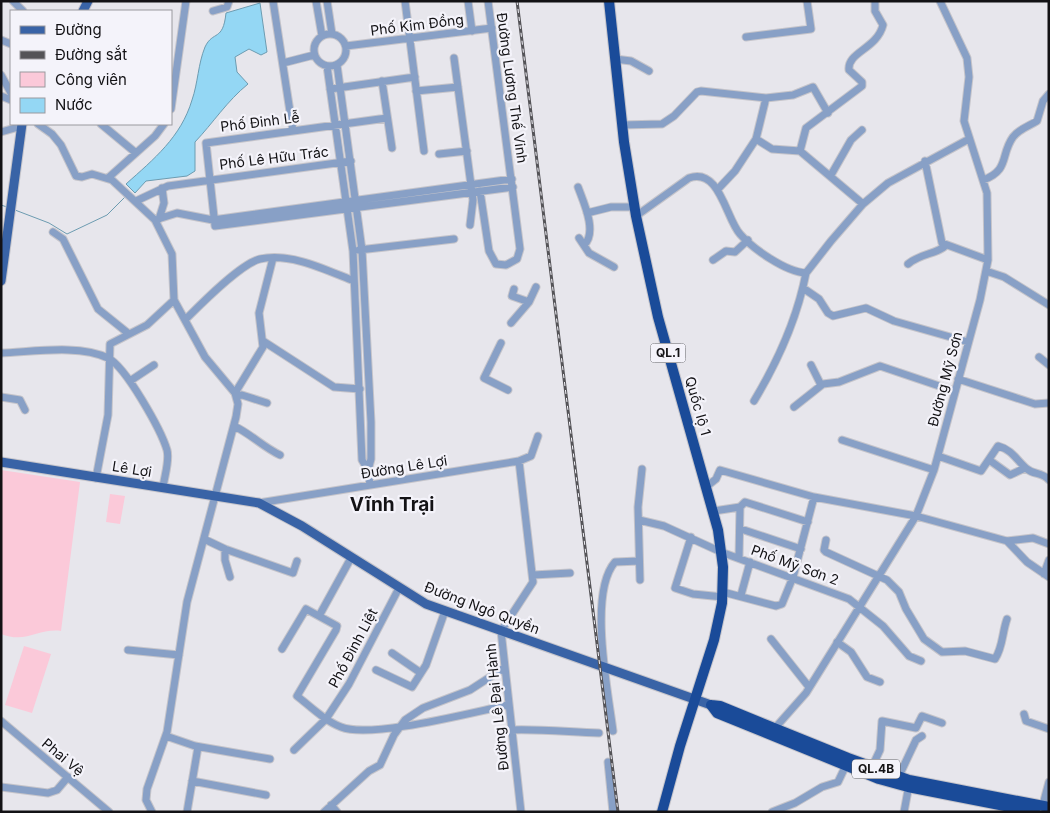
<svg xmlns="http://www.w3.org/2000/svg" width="1050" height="813" viewBox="0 0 1050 813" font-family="Inter,sans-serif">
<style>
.green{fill:#fbc9d9}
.water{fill:#94d7f4;stroke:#6d9cb1}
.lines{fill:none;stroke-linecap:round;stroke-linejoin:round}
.stream{stroke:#6d9cb1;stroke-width:1}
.minor-casing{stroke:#c5c4ca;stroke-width:9}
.major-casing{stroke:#c5c4ca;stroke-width:11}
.highway-casing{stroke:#c5c4ca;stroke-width:12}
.minor{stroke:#88a0c6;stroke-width:7}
.major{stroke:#3963a6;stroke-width:9}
.highway{stroke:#1a4b99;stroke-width:10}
.rail-casing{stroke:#545357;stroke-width:3}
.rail{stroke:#f4f3fa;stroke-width:1;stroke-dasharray:4;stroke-linecap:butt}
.labels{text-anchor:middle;stroke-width:4.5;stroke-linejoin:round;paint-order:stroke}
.shield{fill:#f4f3fa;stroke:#56565a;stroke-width:1}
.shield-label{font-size:12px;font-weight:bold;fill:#131215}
.street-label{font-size:14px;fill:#131215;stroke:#f4f3fa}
.district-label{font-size:19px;font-weight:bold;fill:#131215;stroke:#f4f3fa}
</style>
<rect width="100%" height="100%" fill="#e7e6ec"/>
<path class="green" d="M1,470L80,482L61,631C39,628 26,644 1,634Z
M110,494L125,496L120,524L106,522Z
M24,646L51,654L32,713L5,705Z"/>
<path class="water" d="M260,3L267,52L261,55L249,49L235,57L237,72L248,84C227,101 213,123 195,142V171L187,176L146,181L135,193L126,184C154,159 181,137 192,100C198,83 198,64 205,47C213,30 223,42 226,13Z"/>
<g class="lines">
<path class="stream" d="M1,205L7,207
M15,210L49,223L67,234L107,215L126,196"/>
<g class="minor-casing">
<path id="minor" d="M13,1L23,11
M273,1L293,131
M316,1L322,36
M327,1L332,34
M405,1L424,151
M468,1L472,31
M213,11L227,7L229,1
M314 50a16 16 0 1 1 32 0a16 16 0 1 1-32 0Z
M746,37L811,29L807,1
M1,40L11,44
M346,46L492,28
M454,58L473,200L470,225
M615,59L631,61L649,71
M283,63L314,55
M337,65L362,250L371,422V459L368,470L370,485
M327,66L353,251L362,460L368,470
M1,75L11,93
M382,81L392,148
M330,89L415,77
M416,91L458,87
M1,96L11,100
M171,109L186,1
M387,118L206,143L215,226L513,187
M38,124L52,134L61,145L76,176L82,177L92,174L112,180L155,220L172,254L174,300L205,357L235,393L238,404L236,417L187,602L167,732L147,789L146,800L152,812
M101,124L136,153
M622,125L662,124L674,116L697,92L701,91L766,98L793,95L813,87L828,113
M1,132L22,126
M756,139L772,149L800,151L863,204
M800,151L806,128L862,86V82L849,70C847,52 877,49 883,25L875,11V1
M439,154L467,151
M925,161L942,243L988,260
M831,175L851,140L862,130
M108,178L155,136L164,124
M983,180C1010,170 1000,155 1013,137C1019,129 1029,126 1037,121L1043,101L1049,94
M578,187C583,201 598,232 584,245
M718,189L735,171L756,139L766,98
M480,191L489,251L496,264L506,265L517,259L520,249L488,1
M136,201L168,186L351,161
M587,213L611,207H634
M636,216L689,178C720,167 726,219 740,234C753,249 786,272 806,273
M159,219L164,203L162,188
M155,220L177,213L213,220L512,179
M53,232L63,239L98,309L129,334
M579,238L589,253L614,267
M359,250L454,239
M713,260L726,251L735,252L748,240
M908,264C921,253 937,254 945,246
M986,271L1004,277L1049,305
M806,273L831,241L863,204L888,183L969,139
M803,288L819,299L828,313L833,316L866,308L894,321L968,342
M514,289L512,296L529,302
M185,320C200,305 240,264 260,259C290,252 326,270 354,281
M511,323L529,302L536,287
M263,341L334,387L360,389
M501,343L484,378L508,390
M1,353C32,352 79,344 108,358C126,367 161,430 167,450C170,461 164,477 163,488
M1039,357L1049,365
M811,365L821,385
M958,379L1035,404L1049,403
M130,381L154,365
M235,393L263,347L259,313L273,258
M236,396L242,395L267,403
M1,397L20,400L25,410
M754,401C778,361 797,320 806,273
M794,407L823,384L839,382L880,366L954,391
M234,426C251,434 263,447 280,455
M842,440L934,470
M938,456L981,471L998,446C1013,450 1016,460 1027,469C1034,475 1042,472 1049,480
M519,461L533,582L501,631L521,812
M992,462L1010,475L1025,468
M96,478L108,415L110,344L147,325L174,300
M706,487L716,479L720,470L814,497L916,516L1007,541L1033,538L1049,544
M259,503L519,461L531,456L538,436
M740,507L745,502L808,522
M714,511L740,507
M639,520L664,526L721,552L849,599L883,626L909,656L921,661
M741,529L801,549
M691,537L675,588L693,594L723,597
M204,539L225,549L293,573L297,561
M826,540L824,550L826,552L887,580L899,592L906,609L924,639L942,652L965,651L995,659C1003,647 1002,633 1007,619
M1007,541L1027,562L1049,577
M225,549V560L230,577
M739,558L740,507
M1044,574L1049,560
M533,575L570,573
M640,580L638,507L642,469
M723,592L776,606L782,604L793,577L814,497
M741,595L750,562
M319,616L351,558
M771,639L809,687
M837,642L851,652L867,677L880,682
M282,649L306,609L337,626L336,630L297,696C311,707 325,721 341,727C371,739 473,712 508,705
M128,650L179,655
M392,653L421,673
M376,670L412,687L426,665L445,611
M1024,714L1026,721L1049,729
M1,721L109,812
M775,728L806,693L916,516L934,470L980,300L988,260L987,193L964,121L969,77L967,58L940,1
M511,730C541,729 569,732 599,733
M613,731C608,691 588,593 615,562L639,561
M166,736L195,746L270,759
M294,750L326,719L349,684L399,588
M608,762L613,812
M872,767L880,750L882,721L916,728L922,716L942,723
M899,776L916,740L922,736
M192,781L266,795
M1,787L48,793L57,790L68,777
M331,805L337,812
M187,812L198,747
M324,812L369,771L380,765L394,735L405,720L423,708L470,690L504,668
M772,812L795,803L822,787L838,782L847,763
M904,812L909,785
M1041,812L1049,782"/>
</g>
<g class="major-casing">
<path id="major" d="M83,11L88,1
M1,281L22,124
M1,462L259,503L302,526L426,604L711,705"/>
</g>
<g class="highway-casing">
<path id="highway" d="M609,1L624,142L636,216L658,317L718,530L723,567L722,603L714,640L680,746L662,812
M711,705L720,706L848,758L909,780L1049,807
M711,705L717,713L879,779L908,787L1035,812"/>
</g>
<use href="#minor" class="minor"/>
<use href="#major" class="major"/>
<use href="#highway" class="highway"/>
<g class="rail-casing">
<path id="rail" d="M517,1L618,812"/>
</g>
<use href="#rail" class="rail"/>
</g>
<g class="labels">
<g class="shield">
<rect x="650.5" y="343.5" width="35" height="19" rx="4"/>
<rect x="852" y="759.5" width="48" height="19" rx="4"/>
</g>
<g class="shield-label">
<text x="668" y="357">QL.1</text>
<text x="876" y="773">QL.4B</text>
</g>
<g class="street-label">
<text transform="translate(417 25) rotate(-7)" y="5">Phố Kim Đồng</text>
<text transform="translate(512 88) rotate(82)" y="5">Đường Lương Thế Vinh</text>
<text transform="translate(260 122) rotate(-7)" y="5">Phố Đinh Lễ</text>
<text transform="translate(274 158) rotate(-7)" y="5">Phố Lê Hữu Trác</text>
<text transform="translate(945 379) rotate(-75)" y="5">Đường Mỹ Sơn</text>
<text transform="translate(698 406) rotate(74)" y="5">Quốc lộ 1</text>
<text transform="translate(404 467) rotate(-9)" y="5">Đường Lê Lợi</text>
<text transform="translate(132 469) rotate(9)" y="5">Lê Lợi</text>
<text transform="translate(795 565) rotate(20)" y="5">Phố Mỹ Sơn 2</text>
<text transform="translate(482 608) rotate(21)" y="5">Đường Ngô Quyền</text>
<text transform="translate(353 648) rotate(-62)" y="5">Phố Đinh Liệt</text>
<text transform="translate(497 707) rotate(-96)" y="5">Đường Lê Đại Hành</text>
<text transform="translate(63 757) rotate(40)" y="5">Phai Vệ</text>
</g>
<g class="district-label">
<text x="392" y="511">Vĩnh Trại</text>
</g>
</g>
<rect width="1050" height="813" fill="none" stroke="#131215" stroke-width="5"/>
<rect x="10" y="10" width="162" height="115" fill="#f4f3fa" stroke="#9a999e"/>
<rect x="20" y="26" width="25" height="8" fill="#3963a6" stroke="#9a999e"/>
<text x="55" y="35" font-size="15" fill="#131215">Đường</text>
<rect x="20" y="51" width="25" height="8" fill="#545357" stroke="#9a999e"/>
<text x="55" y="60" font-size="15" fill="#131215">Đường sắt</text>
<rect x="20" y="72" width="25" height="15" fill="#fbc9d9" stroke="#9a999e"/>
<text x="55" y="85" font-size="15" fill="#131215">Công viên</text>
<rect x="20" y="98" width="25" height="15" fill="#94d7f4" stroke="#9a999e"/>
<text x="55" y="110" font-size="15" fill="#131215">Nước</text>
</svg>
